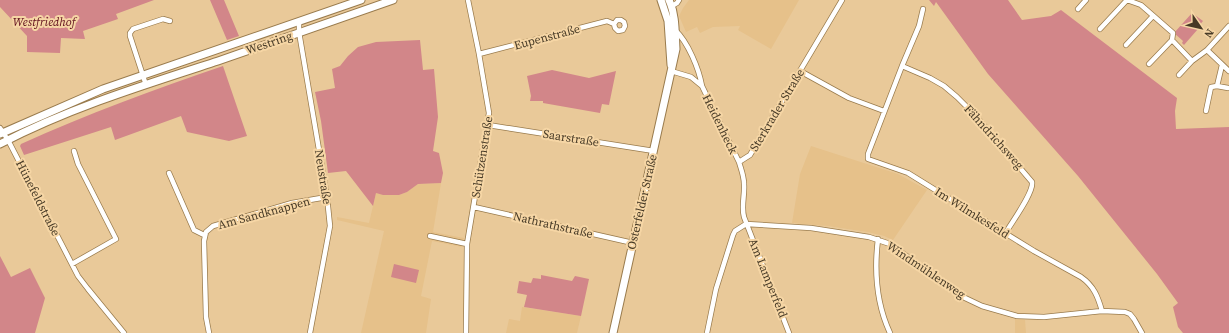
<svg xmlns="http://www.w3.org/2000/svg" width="1229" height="333" viewBox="0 0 1229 333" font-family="'Source Serif 4',serif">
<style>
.built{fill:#e6c18a}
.green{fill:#d28689}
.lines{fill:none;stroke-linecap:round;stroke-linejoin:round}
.street-casing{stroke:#997b4d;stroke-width:6}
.secondary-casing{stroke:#997b4d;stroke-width:9}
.street{stroke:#fff;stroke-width:4.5}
.secondary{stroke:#fff;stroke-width:7}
.labels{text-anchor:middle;stroke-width:4;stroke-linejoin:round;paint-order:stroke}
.park-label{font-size:12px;font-style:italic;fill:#5e0c1b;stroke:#f6d6a5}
.street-label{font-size:12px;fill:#473a26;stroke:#f6d6a5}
</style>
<rect width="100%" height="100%" fill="#e9c999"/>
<path class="built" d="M689,0H799L771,49L738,30L740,26L713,27L700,33L697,27L686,32L679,16L683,8Z
M811,146L898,174L927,190L893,240L884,236L867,232L828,226L792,223L800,174Z
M441,183L433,232L464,238L462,247L432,241L421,296L431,299L426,333H361L384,231L337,220V217L369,223L376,193L383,195H399L407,192L418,184Z
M522,307L581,316L577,333H506L509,319L520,321Z
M1015,318L1025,320L1026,333H1015Z"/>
<path class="green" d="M0,0H154L116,14L118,19L83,31L85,39L61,38L60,53L27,52V36L0,7Z
M210,0H224L239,36L227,40Z
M929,0H1008L1022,20L1051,16L1061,10L1177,98L1175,111L1176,129L1229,127V333H1183L1178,327L1173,307L1178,303L1157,274L1078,176L988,74L936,2L934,6Z
M1192,13L1203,21L1197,28L1198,29L1184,45L1182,43L1183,41L1174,33Z
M420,40L423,70L434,69L438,117L433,151L439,153L443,173L441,183L418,184L407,192L399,195H383L376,193L373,206L346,171L328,173L321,121L315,92L335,88L332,69L340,66L348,56L358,47L376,42Z
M223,66L247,136L229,141L187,132L181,116L115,140L111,127L24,155L20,146L21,144C87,114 155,89 223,66Z
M552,70L589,78L616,71L609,105L602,104L600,113L543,103V101H530L531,96L527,76Z
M0,256L11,277L30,268L45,298L35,333H0Z
M394,264L419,270L416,283L391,277Z
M541,275L572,281L575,276L589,279L581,316L524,307L527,295L517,293L519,281L531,283L533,278L541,279Z"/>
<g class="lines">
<g class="street-casing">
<path id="street" d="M1127,0L1141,5L1173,33L1172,40L1192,61L1207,50L1229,26
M672,6L677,3L679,0
M923,9L919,26L902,66L868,154V159L908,173L1034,251L1081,277C1094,286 1098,297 1102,311
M1078,9L1086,0
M299,21V32L327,197L330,226L310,333
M1100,29L1127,0
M675,30C688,42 699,69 702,86L739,162C741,169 744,176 744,184C745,195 741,206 744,217L789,333
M1126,45L1153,16
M1207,50L1229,71
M479,54L607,21L614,24L615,28L618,31L623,30L625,26L624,22L621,20H617L614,24
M1149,64L1172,40
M902,66L930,78L944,86L957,97L975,115L1032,182C1034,193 1011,223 1005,234
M671,71L691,77L702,86
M800,71L849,98L884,111
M1179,75L1192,61
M146,85L130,36V33L133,29L163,19L170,21
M1217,86L1228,88
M1206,111L1211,87L1217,86L1222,65
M488,125L654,151
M0,128L8,140L78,276L88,289L124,333
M739,162L750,155L842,0
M169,173L194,230L204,235
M474,207L633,243
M746,224L811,228L869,237L890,244L963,297L982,306L1017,316L1044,317L1102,311L1125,312L1130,314L1134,319L1142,333
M430,236L467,244
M878,239C874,272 876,303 890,333
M72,264L116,239L78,164L74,151
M209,333L206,317L204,241L206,232L213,226L292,203L327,197
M466,333L467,244L489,113L479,54L468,0
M707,333L716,289L733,235L735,231L746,224"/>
</g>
<g class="secondary-casing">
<path id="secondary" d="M661,0L668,21L671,65
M0,134L103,89L361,0
M0,144C69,108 144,85 218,61C276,41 334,20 393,0
M613,333L676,49C675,33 676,15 669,0"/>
</g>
<use href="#street" class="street"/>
<use href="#secondary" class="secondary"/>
</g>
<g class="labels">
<g class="park-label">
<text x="44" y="26">Westfriedhof</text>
</g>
<g class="street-label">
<text transform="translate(547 37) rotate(-15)" y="4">Eupenstraße</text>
<text transform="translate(269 43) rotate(-19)" y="4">Westring</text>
<text transform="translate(777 110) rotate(-59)" y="4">Sterkrader Straße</text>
<text transform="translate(720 124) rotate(64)" y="4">Heidenheck</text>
<text transform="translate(994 137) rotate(48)" y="4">Fähndrichsweg</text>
<text transform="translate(571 138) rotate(9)" y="4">Saarstraße</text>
<text transform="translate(482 157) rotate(-81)" y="4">Schützenstraße</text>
<text transform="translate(323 177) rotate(81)" y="4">Neustraße</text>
<text transform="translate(38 198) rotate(63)" y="4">Hünefeldstraße</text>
<text transform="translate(642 202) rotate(-77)" y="4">Osterfelder Straße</text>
<text transform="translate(264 213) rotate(-15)" y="4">Am Sandknappen</text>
<text transform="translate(972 213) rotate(32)" y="4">Im Wilmkesfeld</text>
<text transform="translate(553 225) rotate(13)" y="4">Nathrathstraße</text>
<text transform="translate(926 270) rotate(34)" y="4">Windmühlenweg</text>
<text transform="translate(768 278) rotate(68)" y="4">Am Lamperfeld</text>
</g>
</g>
<g transform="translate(1201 28) rotate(124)" stroke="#f6d6a5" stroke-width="3" paint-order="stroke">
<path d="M0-3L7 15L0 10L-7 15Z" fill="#473a26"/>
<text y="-6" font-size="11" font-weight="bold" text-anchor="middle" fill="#473a26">N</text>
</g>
</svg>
